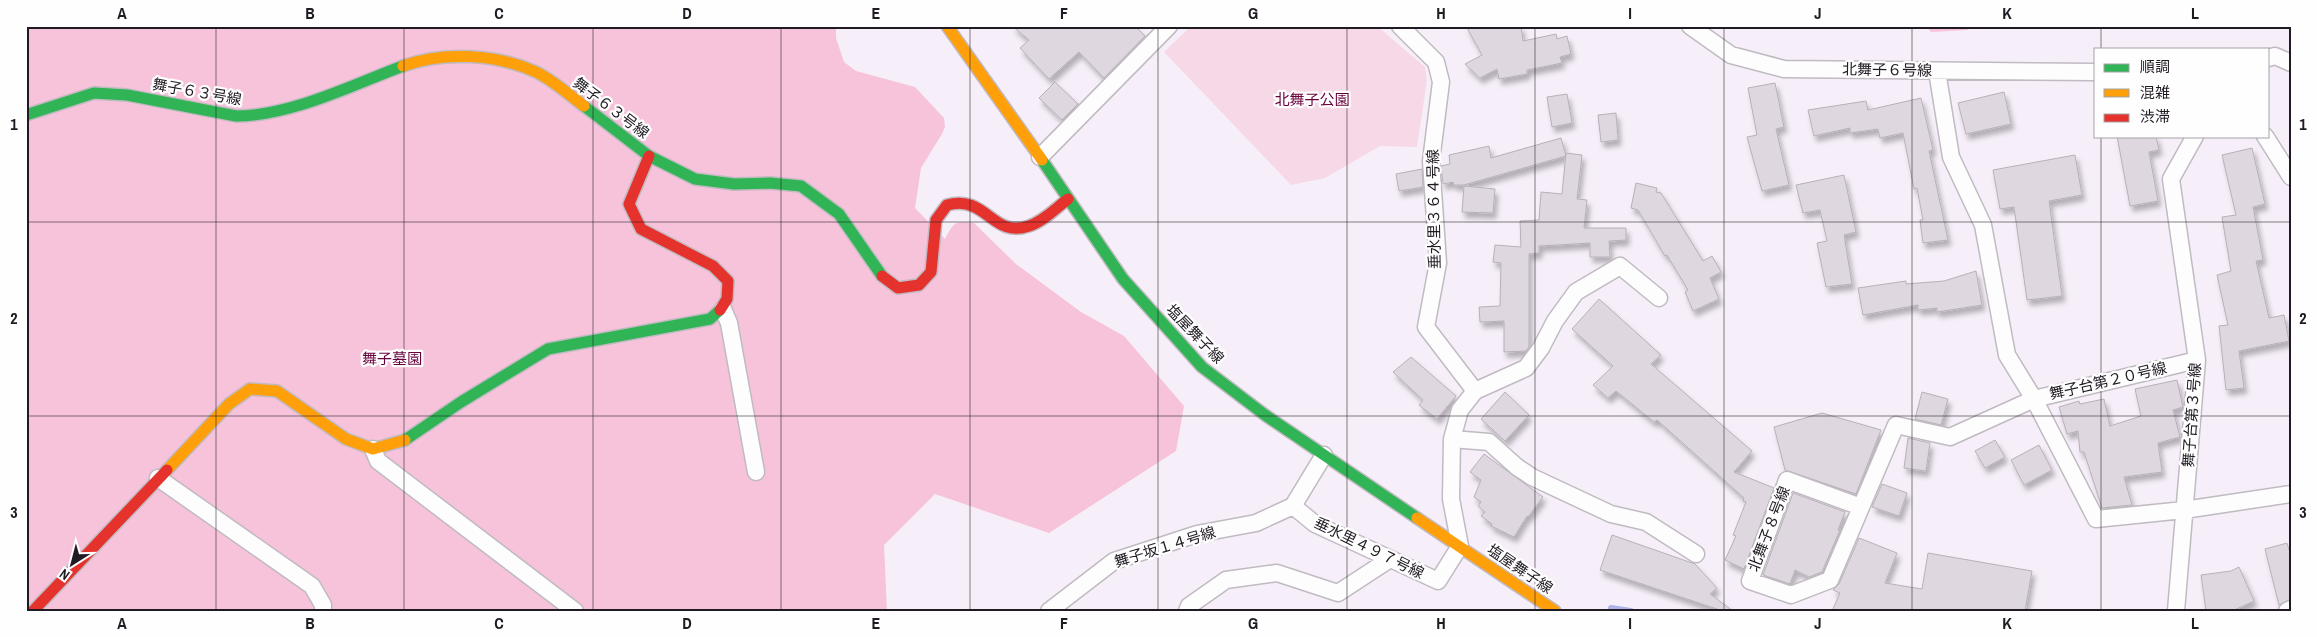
<svg xmlns="http://www.w3.org/2000/svg" width="2317" height="637" viewBox="0 0 2317 637" font-family="'Archivo Narrow','Noto Sans JP',sans-serif">
<style>
.green{fill:#f6d8e7}
.forest{fill:#f6c3db}
.lines{fill:none;stroke-linecap:round;stroke-linejoin:round}
.stream{stroke:#afb1e9;stroke-width:6}
.building{fill:#dfd7df;stroke:#b7b0b8;filter:url(#shadow)}
.street-casing{stroke:#c0bac1;stroke-width:19}
.fast-casing{stroke:#c0bac1;stroke-width:14}
.slow-casing{stroke:#c0bac1;stroke-width:14}
.jam-casing{stroke:#c0bac1;stroke-width:14}
.street{stroke:#fefdfe;stroke-width:16}
.fast{stroke:#30b455;stroke-width:11}
.slow{stroke:#ff9f0a;stroke-width:11}
.jam{stroke:#e5322d;stroke-width:11}
.grid{fill:none;stroke:#201b23;stroke-width:1;stroke-opacity:0.55}
.labels{text-anchor:middle;stroke-width:4.5;stroke-linejoin:round;paint-order:stroke}
.street-label{font-size:15px;fill:#201b23;stroke:#fefefe}
.park-label{font-size:15px;fill:#68003c;stroke:#fefefe}
.neatline{fill:none;stroke:#201b23;stroke-width:2}
.grid-label{font-size:16px;text-anchor:middle;font-weight:bold;fill:#201b23}
</style>
<defs>
<filter id="shadow"><feDropShadow dx="3" dy="5.5" stdDeviation="2.5" flood-color="#0004"/></filter>
</defs>
<rect width="100%" height="100%" fill="#f6eff9"/>
<path class="green" d="M1191,26H1377L1425,67L1427,80L1417,147L1380,146L1325,178L1291,185L1164,52Z"/>
<path class="forest" d="M26,26H836V38L844,62L856,71L915,87L944,118L945,127L942,134L921,168L915,208L945,239C954,222 954,221 974,223L1016,264L1081,312L1124,336L1184,406L1176,451L1049,533L935,494L884,545L887,611H26Z
M1926,26H1970L1968,30L1931,32Z"/>
<g class="lines">
<path class="stream" d="M1611,608L1631,611"/>
</g>
<path class="building" d="M1012,26H1135L1145,36L1104,78L1079,52L1049,79L1020,48L1029,40Z
M1466,26H1521L1523,41L1556,34L1557,39L1567,36L1571,54L1560,57L1562,63L1527,70V74L1499,79L1497,69L1480,78L1465,64L1482,55Z
M1055,82L1078,104L1062,120L1039,98Z
M1775,83L1784,127L1776,129L1789,185L1762,191L1747,137L1757,135L1748,88Z
M2004,92L2011,124L1966,134L1958,103Z
M1567,94L1572,123L1552,127L1547,97Z
M1921,98L1933,150L1929,151L1948,240L1923,243L1920,220H1923L1917,188L1914,189L1903,133L1880,138L1878,129L1850,133V128L1814,136L1808,110L1866,101L1868,110Z
M1616,113L1618,140L1601,142L1598,115Z
M2117,136H2156L2159,150L2149,152L2158,201L2130,206Z
M1561,138L1566,156L1464,185H1454L1453,182L1443,184L1441,166L1450,164L1449,155L1489,146L1491,158Z
M2252,148L2265,204L2253,207L2263,260L2256,261L2269,318L2284,315L2289,341L2239,351L2244,388L2226,390L2219,326L2228,325L2217,275L2231,271L2222,217L2236,215L2222,155Z
M1566,153L1582,155L1577,199L1587,200L1584,228H1626V240L1609,241L1610,257H1590V243L1539,246V253L1529,254V347L1526,351L1504,352V321L1480,322L1479,307L1500,306L1501,263L1493,262L1495,245L1521,247L1520,221L1539,220L1541,192L1562,194Z
M2075,155L2082,195L2049,201L2062,296L2027,300L2014,207L2000,209L1993,170Z
M1422,169L1423,187L1399,191L1396,174Z
M1844,175L1856,232L1844,235L1852,284L1826,287L1817,243L1827,241L1820,210L1803,213L1796,185Z
M1636,183L1657,188L1656,192L1661,193L1703,261L1712,256L1721,272L1710,278L1719,299L1693,311L1685,292L1688,290L1667,255L1665,256L1638,210L1631,208Z
M1464,186L1495,189L1493,213L1462,212Z
M1976,271L1982,305L1937,312V308L1918,310V305L1863,315L1858,288L1906,281V284L1944,281Z
M1599,299L1661,355L1651,364L1752,451L1734,472L1774,488L1744,569L1725,560L1736,536L1733,535L1746,502L1743,501L1744,498L1657,420L1654,422L1616,391L1608,398L1593,385L1613,366L1572,329Z
M1411,357L1456,396L1437,419L1419,405L1423,400L1393,372Z
M2177,380L2183,407L2173,410L2180,437L2158,443L2162,472L2124,477L2132,505L2102,508L2084,452H2080L2078,431L2067,434L2059,407L2079,401L2080,404L2104,399L2110,426L2141,416L2135,389Z
M1505,392L1529,415L1505,441L1481,419Z
M1922,392L1948,399L1941,425L1915,419Z
M1822,413L1881,430L1856,494L1785,470L1774,427Z
M1908,438L1930,443L1926,471L1904,468Z
M1995,440L2005,457L1985,468L1975,451Z
M2039,445L2052,470L2024,485L2011,460Z
M1484,454L1543,497L1528,517L1527,516L1514,537L1491,526L1492,524L1481,516L1485,512L1478,506L1481,502L1474,497L1481,480L1470,472Z
M1882,484L1907,493L1899,516L1872,507Z
M1793,493L1845,512L1838,530H1840L1822,572L1809,577L1795,570L1790,584L1763,575Z
M1612,535L1695,564L1717,588L1710,594L1733,611H1723L1600,570Z
M1859,538L1897,553L1885,583L1922,589L1928,553L2032,571L2025,611H1832L1840,593L1833,590L1839,584Z
M2287,543L2291,556V599L2279,605L2265,549Z
M2239,567L2254,601L2232,611H2206L2201,575L2231,571Z"/>
<g class="lines">
<g class="street-casing">
<path id="street" d="M1400,26L1436,62L1441,82L1431,161L1438,263L1426,327L1475,391
M1690,26L1731,55L1784,69L2096,72
M2268,58L2275,56L2291,63
M2265,136L2291,177
M1040,157L1169,26
M723,309L729,323L756,472
M2197,360L2034,399L2096,519L2184,510L2291,494
M1452,439L1489,442L1517,467L1532,477L1611,514L1646,522L1696,554
M373,449L378,461L575,611
M1324,455L1293,506L1315,524L1438,581L1460,546L1451,499L1452,439L1460,410L1475,391L1526,368L1541,348L1555,321L1576,292L1620,266L1659,298
M158,478L312,586L323,605V611
M1861,507L1787,480L1750,581L1791,595L1830,580L1896,425L1950,437L2034,399L2007,355L1983,225L1951,157L1937,71
M1049,611L1114,561L1197,534L1256,523L1293,506
M1187,611L1189,606L1226,580L1277,573L1338,593L1390,559
M2176,611L2197,360L2171,179L2195,136
M2287,611L2291,609"/>
</g>
<g class="fast-casing">
<path id="fast" d="M584,106L649,156L695,179L734,184L770,183L801,186L839,214L882,276
M26,115L94,93L127,95L236,116C291,116 352,85 403,66
M1042,160L1123,279L1202,367L1265,415L1417,518
M405,440L461,402L548,349L710,319L720,310"/>
</g>
<g class="slow-casing">
<path id="slow" d="M947,26L1042,160
M403,66C444,51 497,54 536,72C553,80 569,95 584,106
M167,470L229,404L250,389L277,391L346,439L373,449L405,440
M1417,518L1555,611"/>
</g>
<g class="jam-casing">
<path id="jam" d="M649,156L629,204L641,229L713,266L728,281L727,299L720,310
M882,276L898,288L919,285L931,272L936,220L947,205C987,194 992,239 1029,226C1044,221 1056,208 1068,199
M33,611L167,470"/>
</g>
<use href="#street" class="street"/>
<use href="#fast" class="fast"/>
<use href="#slow" class="slow"/>
<use href="#jam" class="jam"/>
</g>
<path class="grid" d="M216,26V611M404,26V611M593,26V611M781,26V611M970,26V611M1158,26V611M1347,26V611M1535,26V611M1724,26V611M1912,26V611M2101,26V49M2101,136V611M26,222H2291M26,416H2291"/>
<g class="labels">
<g class="street-label">
<text transform="translate(1887 70) rotate(1)" y="5">北舞子６号線</text>
<text transform="translate(197 92) rotate(10)" y="5">舞子６３号線</text>
<text transform="translate(611 108) rotate(37)" y="5">舞子６３号線</text>
<text transform="translate(1434 209) rotate(-91)" y="5">垂水里３６４号線</text>
<text transform="translate(1195 334) rotate(46)" y="5">塩屋舞子線</text>
<text transform="translate(2108 381) rotate(-13)" y="5">舞子台第２０号線</text>
<text transform="translate(2192 415) rotate(-86)" y="5">舞子台第３号線</text>
<text transform="translate(1769 529) rotate(-69)" y="5">北舞子８号線</text>
<text transform="translate(1165 547) rotate(-17)" y="5">舞子坂１４号線</text>
<text transform="translate(1369 548) rotate(26)" y="5">垂水里４９７号線</text>
<text transform="translate(1520 569) rotate(34)" y="5">塩屋舞子線</text>
</g>
<g class="park-label">
<text x="1312" y="105">北舞子公園</text>
<text x="392" y="364">舞子墓園</text>
</g>
</g>
<rect width="2317" height="637" fill="none" stroke="#fefefe" stroke-width="55"/>
<rect x="2094" y="48" width="175" height="90" fill="#fefefe" stroke="#a5a3a6"/>
<rect x="2104" y="64" width="25" height="8" fill="#30b455" stroke="#a5a3a6"/>
<text x="2140" y="72" font-size="15" fill="#201b23">順調</text>
<rect x="2104" y="89" width="25" height="8" fill="#ff9f0a" stroke="#a5a3a6"/>
<text x="2140" y="98" font-size="15" fill="#201b23">混雑</text>
<rect x="2104" y="114" width="25" height="8" fill="#e5322d" stroke="#a5a3a6"/>
<text x="2140" y="122" font-size="15" fill="#201b23">渋滞</text>
<g transform="translate(72 564) rotate(216)" stroke="#fefefe" stroke-width="4" paint-order="stroke">
<path d="M0-4L9 19L0 12L-9 19Z" fill="#201b23"/>
<text y="-8" font-size="14" font-weight="bold" text-anchor="middle" fill="#201b23">N</text>
</g>
<rect x="28" y="28" width="2262" height="582" class="neatline"/>
<g class="grid-label">
<text x="122" y="19">A</text>
<text x="310" y="19">B</text>
<text x="499" y="19">C</text>
<text x="687" y="19">D</text>
<text x="876" y="19">E</text>
<text x="1064" y="19">F</text>
<text x="1253" y="19">G</text>
<text x="1441" y="19">H</text>
<text x="1630" y="19">I</text>
<text x="1818" y="19">J</text>
<text x="2007" y="19">K</text>
<text x="2195" y="19">L</text>
<text x="14" y="130">1</text>
<text x="2303" y="130">1</text>
<text x="14" y="324">2</text>
<text x="2303" y="324">2</text>
<text x="14" y="518">3</text>
<text x="2303" y="518">3</text>
<text x="122" y="629">A</text>
<text x="310" y="629">B</text>
<text x="499" y="629">C</text>
<text x="687" y="629">D</text>
<text x="876" y="629">E</text>
<text x="1064" y="629">F</text>
<text x="1253" y="629">G</text>
<text x="1441" y="629">H</text>
<text x="1630" y="629">I</text>
<text x="1818" y="629">J</text>
<text x="2007" y="629">K</text>
<text x="2195" y="629">L</text>
</g>
</svg>
